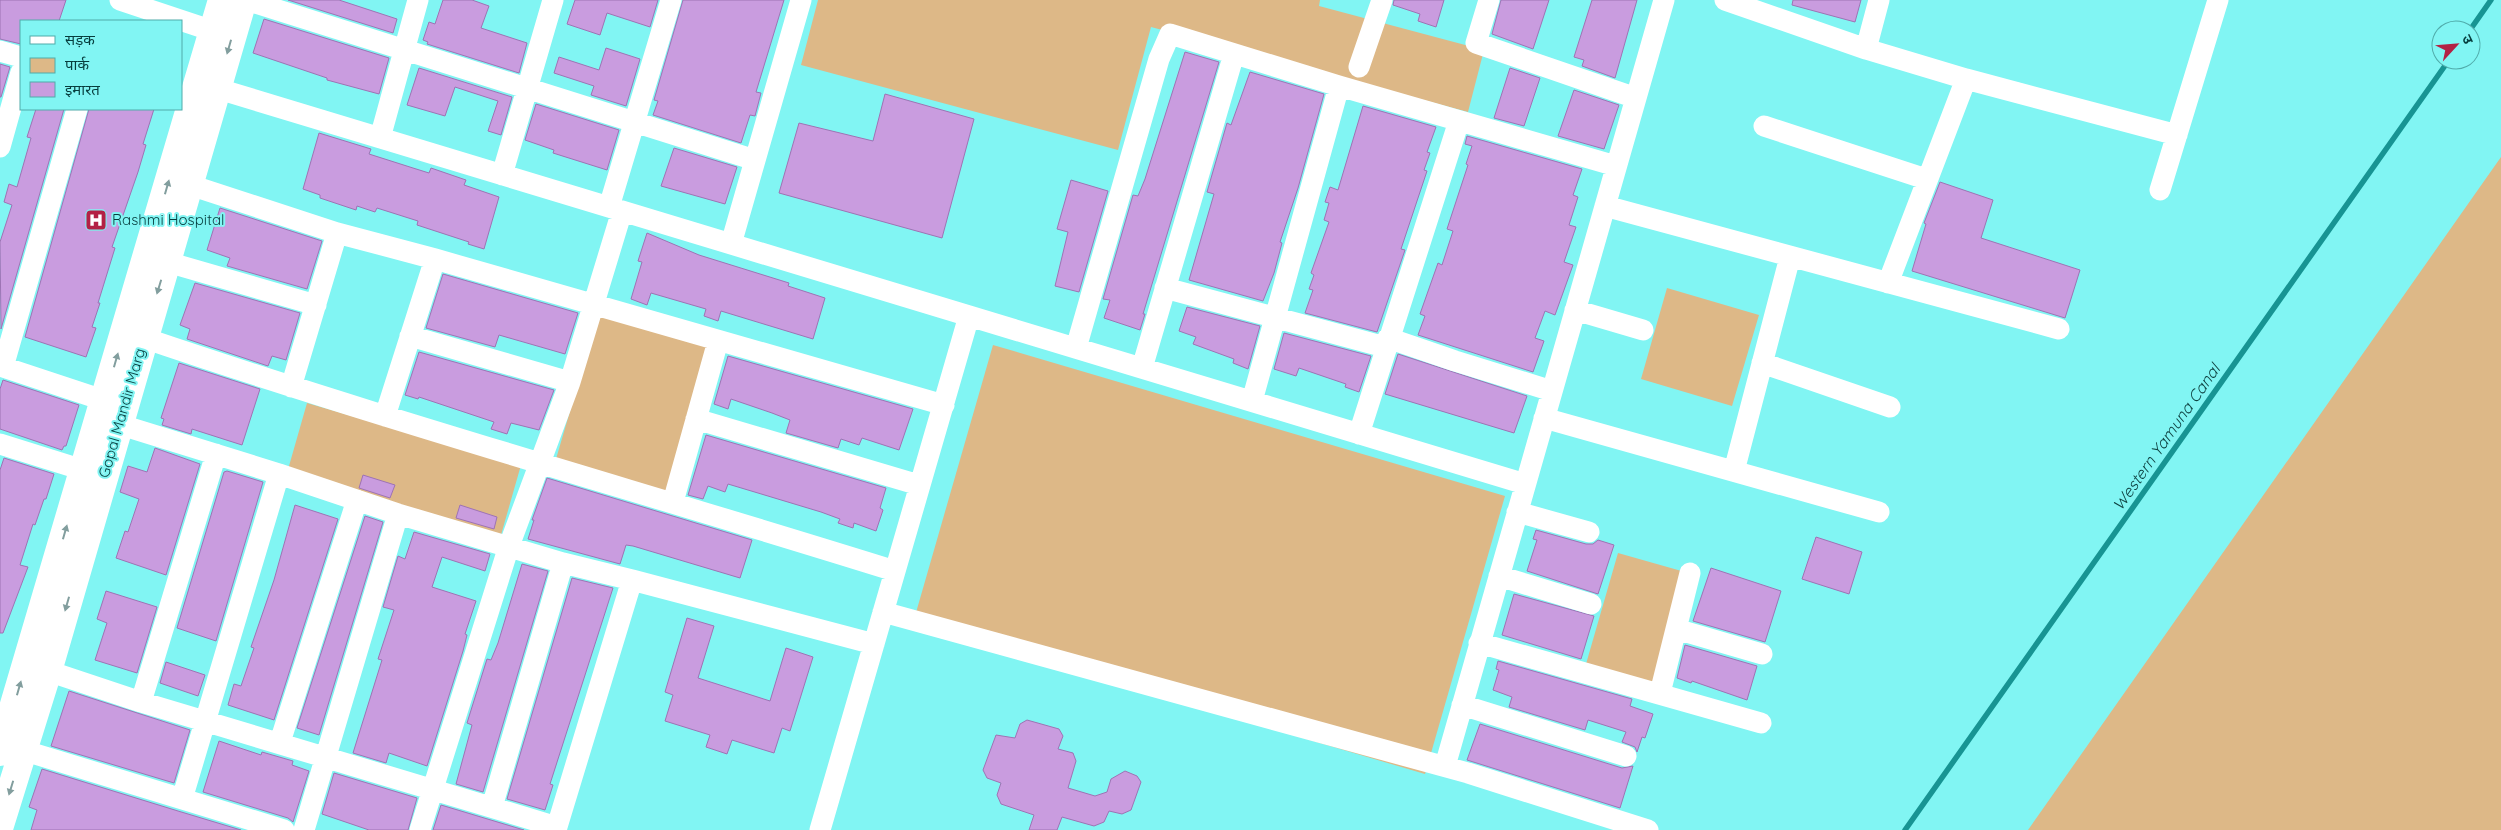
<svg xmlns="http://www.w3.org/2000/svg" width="2501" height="830" viewBox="0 0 2501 830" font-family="Quicksand,'Noto Sans Devanagari',sans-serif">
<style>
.green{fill:#ddb887}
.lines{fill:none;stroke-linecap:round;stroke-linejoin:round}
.stream{stroke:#179493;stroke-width:5.5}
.building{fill:#c99cdf;stroke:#9e73b4}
.street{stroke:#fff;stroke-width:21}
.secondary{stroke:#fff;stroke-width:28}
.oneway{fill:#829e9e}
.labels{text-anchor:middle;stroke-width:4;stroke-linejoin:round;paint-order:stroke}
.poi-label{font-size:15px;fill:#063d3d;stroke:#81f5f3;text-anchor:start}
.street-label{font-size:15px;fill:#063d3d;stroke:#81f5f3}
.water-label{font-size:16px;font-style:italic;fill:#0f4241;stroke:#81f5f3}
</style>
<rect width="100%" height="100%" fill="#81f5f3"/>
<path class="green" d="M818,0H1320L1319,6L1484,50L1468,112L1151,27L1118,150L801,65Z
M2501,157V830H2028Z
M1667,288L1759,315L1732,406L1641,379Z
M598,315L710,347L668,492L556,459Z
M993,345L1505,496L1425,774L913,623Z
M307,403L521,465L501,535L287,473Z
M1618,553L1685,572L1653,684L1586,664Z"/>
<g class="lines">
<path class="stream" d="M2470,30L2491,0
M1905,830L2449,60"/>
</g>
<path class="building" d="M0,0H66L59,21H21V44L0,39Z
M288,0H339L397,19L393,33Z
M443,0H472L489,6L481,28L527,43L519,73L427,44L428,42L423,40L429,22L435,24Z
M575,0H658L650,27L607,13L600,35L567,24Z
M683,0H784L756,92L761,93L755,116L750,115L741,143L653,115L658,101L654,100Z
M1394,0H1444L1436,27L1418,21L1420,14L1393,5Z
M1501,0H1549L1533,49L1492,34Z
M1592,0H1637L1615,78L1582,66L1584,60L1574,57Z
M1793,0H1861L1855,22L1792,5Z
M264,19L389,58L379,94L327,80V78L253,53Z
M606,48L640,59L626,106L591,95L594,86L554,73L559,57L599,70Z
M1185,52L1219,62L1143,314H1145L1140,330L1104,318L1110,300L1103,299L1133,195L1138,196L1145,179Z
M0,64L10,67L1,97H0Z
M419,68L512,97L501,135L488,131L498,101L455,87L445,116L407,105Z
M1510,68L1540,78L1524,126L1494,118Z
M1250,72L1324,94L1298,188L1280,242L1282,243L1274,273L1263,301L1189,280L1214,194L1207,192L1227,123L1231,125Z
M1574,90L1619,105L1604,149L1558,136Z
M885,94L974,119L942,238L779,193L799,123L873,141Z
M536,104L619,130L607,170L553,153L554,150L525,140Z
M1363,106L1436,127L1427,152L1430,153L1424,170L1427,171L1401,249L1405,250L1377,332L1305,313L1313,290L1309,289L1314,275L1311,273L1329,222L1324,220L1329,203L1325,202L1330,187L1338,190Z
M36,109H64L1,329L0,242L12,205L4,202L9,184L17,187L31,138L27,137Z
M89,109H154L143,144L146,145L138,172L112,247L115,248L98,303H100L92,327L96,328L86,357L25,337Z
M319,133L371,149L369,154L413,168L429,173L431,168L466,180L464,185L499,197L484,249L468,244L469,242L417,225L418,221L377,208L375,212L357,206L356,210L320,198V195L303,189Z
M1467,136L1582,169L1573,195L1578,197L1569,225L1576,227L1564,262L1573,265L1555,315L1545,311L1535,338L1544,341L1533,372L1418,335L1425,316L1420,314L1438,263L1442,265L1453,231L1447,229L1468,165L1466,164L1472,146L1465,144Z
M674,148L737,167L725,204L661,186Z
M1071,180L1108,191L1079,292L1055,286L1068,232L1057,229Z
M1940,182L1993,200L1981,238L2080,270L2065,318L1912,271L1926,224L1924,223Z
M220,208L322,241L307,289L227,266L230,258L207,250Z
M647,233L699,255L789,283L788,286L825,298L813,339L721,311L718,321L704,316L706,309L651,293L647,305L631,299L642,262L638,261Z
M443,274L578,313L565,354L499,335L495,347L426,328Z
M195,283L300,313L286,360L272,356L268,366L187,339L190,329L180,325Z
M1187,307L1260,326L1248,369L1233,363L1234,359L1193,344L1196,337L1179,331Z
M1284,333L1371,356L1359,392L1345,387L1346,384L1299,368L1296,376L1274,369Z
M419,352L554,390L539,430L511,423L507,434L491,429L494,422L419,397L418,399L405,395Z
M1398,354L1527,396L1514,433L1385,394Z
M728,356L913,409L899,450L862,438L859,445L841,439L838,448L786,433L790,420L772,413L731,399L728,409L714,404Z
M179,363L260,389L242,445L192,429L191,434L162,425L164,419L161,418Z
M3,380L79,405L66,446H64L62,450L0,429V389Z
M706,435L886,488L880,508L883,510L876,531L854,523L853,528L838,523L840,519L821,512L728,484L725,492L708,486L703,499L688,495Z
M155,448L200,464L166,575L116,558L125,531L128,532L139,499L120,492L128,466L147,472Z
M4,458L54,474L46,499H44L35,525L33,524L20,565L28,567L3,633H0V470Z
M227,471L263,482L216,641L177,628L224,472Z
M363,475L395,485L390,498L359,488Z
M547,478L752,540L740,578L633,546L626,545L620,564L528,539L534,520H532Z
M295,505L338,519L274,720L228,705L234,684L241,686L254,648L251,647L274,580Z
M460,505L497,517L494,529L456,518Z
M365,516L383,522L319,735L297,728Z
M1536,530L1586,544H1593L1598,540L1614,545L1598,594L1527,571L1537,540L1533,539Z
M414,532L490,554L485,571L442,557L432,587L476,601L465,634L467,635L463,651L427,766L389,753L386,763L353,753L382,660L378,659L394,610L383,607L398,556L405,559Z
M1816,537L1862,552L1849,594L1802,579Z
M522,564L548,571L483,792L456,784L472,725L467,723L487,659L491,660L498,643Z
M1711,568L1781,591L1765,642L1693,621Z
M572,578L613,588L550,784L553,785L545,810L507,799Z
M106,591L157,607L137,673L95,660L107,623L97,619Z
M1514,594L1594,616L1581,659L1502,635Z
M687,618L714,626L698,678L770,701L786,648L813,657L790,731L782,728L774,753L732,740L727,754L706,747L710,735L665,721L673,695L665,692Z
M1685,645L1757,666L1747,700L1692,681L1691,683L1677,678Z
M1498,661L1632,699L1630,706L1653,714L1645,738L1642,737L1637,752L1635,747L1622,742L1626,732L1588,720L1585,730L1509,707L1512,697L1493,690L1499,670L1496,669Z
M166,662L205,675L198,696L160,683Z
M69,691L190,730L174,783L51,746Z
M1027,720L1059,729L1063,736L1058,749L1073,753L1076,761L1068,788L1095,796L1107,792L1111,779L1125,771L1137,776L1141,782L1131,810L1122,814L1109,811L1104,822L1094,826L1062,817L1057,830H1029L1034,815L1001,804L997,795L1001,783L987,778L983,770L996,735L1015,738L1020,724Z
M1480,724L1622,768L1633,766L1620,808L1467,760Z
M219,741L261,755L262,752L293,761L292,765L309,771L293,822L288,818L203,792Z
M42,769L178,811L241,830H31L37,810L29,807Z
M334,773L417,798L408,830H369L322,814Z
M441,805L524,830H433Z"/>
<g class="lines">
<path class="street" d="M120,0L213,31
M246,0L755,160
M1489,0L1476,43L1636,98
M1725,0L1866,49L1966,79L2177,135
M1866,49L1879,0
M0,51L21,57
M1359,67L1382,0
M202,84L1525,484
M1764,126L1926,179
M380,138L418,0
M0,147L21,72
M502,175L553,0
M190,185L337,233L435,259L944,405
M2160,190L2218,0
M1605,206L2059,329
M609,207L671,0
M731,244L801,0
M167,262L316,305
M1888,283L1966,79
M1165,288L1385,347
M1575,310L1643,330
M410,336L570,382
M144,338C392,422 645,493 895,571
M1388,338L1455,361L1552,391
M1076,348L1159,59L1170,34L1339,86L1616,166
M1762,363L1890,407
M0,366L118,405
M3,367L77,109
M1142,368L1234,54
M291,387L337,233
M1252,401L1339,86
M385,416L435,259
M1544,418L1879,512
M696,419L919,485
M118,424L279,474L398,514L563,563L632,580
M1359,434L1459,121
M0,444L83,470
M1734,471L1790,257
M673,502L718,341
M1517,512L1589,532
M1499,576L1591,604
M883,612L1468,773L1648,830
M1676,629L1762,654
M1479,643L1761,723
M48,671L141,702L557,827
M1660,693L1690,573
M141,702L216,454
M1462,705L1626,756
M280,742L357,500
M9,746L284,830
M1445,766L1664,0
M182,799L279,474
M492,807L563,563
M304,830L398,514
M420,830L509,546L570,382L622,211
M556,830L632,580L874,644
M820,830L969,316"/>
<path class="secondary" d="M0,752L222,0
M0,825L48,671L243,0"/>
</g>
<defs><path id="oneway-solid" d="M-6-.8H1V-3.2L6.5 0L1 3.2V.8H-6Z" transform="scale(1.25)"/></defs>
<g class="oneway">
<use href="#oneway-solid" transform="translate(229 47) rotate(106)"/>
<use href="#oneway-solid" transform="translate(167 187) rotate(-74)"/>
<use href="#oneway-solid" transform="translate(159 287) rotate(107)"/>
<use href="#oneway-solid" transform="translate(116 360) rotate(-74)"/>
<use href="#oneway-solid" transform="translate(65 532) rotate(-74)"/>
<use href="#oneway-solid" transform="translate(67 604) rotate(106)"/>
<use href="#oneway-solid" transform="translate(19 688) rotate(-74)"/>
<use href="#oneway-solid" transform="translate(11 788) rotate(107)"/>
</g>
<defs>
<g id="hospital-square" transform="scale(1.125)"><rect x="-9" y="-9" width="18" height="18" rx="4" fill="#b32144" stroke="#81f5f3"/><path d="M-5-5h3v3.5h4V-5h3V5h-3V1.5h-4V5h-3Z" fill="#fff"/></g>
</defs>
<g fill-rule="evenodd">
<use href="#hospital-square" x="96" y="220"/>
</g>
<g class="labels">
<g class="poi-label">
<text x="112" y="225">Rashmi Hospital</text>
</g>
<g class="street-label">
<text transform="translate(122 413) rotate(-74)" y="5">Gopal Mandir Marg</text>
</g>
<g class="water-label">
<text transform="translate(2166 437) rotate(-55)" y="6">Western Yamuna Canal</text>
</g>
</g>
<rect x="20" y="20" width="162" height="90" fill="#81f5f3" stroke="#50abaa"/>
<rect x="30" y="36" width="25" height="8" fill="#ffffff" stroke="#50abaa"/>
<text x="65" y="45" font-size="15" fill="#063d3d">सड़क</text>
<rect x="30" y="58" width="25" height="15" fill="#ddb887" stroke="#50abaa"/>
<text x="65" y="70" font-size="15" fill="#063d3d">पार्क</text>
<rect x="30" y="82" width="25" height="15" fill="#c99cdf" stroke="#50abaa"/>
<text x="65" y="95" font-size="15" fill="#063d3d">इमारत</text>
<g transform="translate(2456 45) rotate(64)"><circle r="24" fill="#81f5f3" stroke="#50abaa"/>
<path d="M0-4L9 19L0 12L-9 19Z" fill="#b32144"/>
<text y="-8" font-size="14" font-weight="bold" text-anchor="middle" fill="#063d3d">उ</text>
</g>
</svg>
